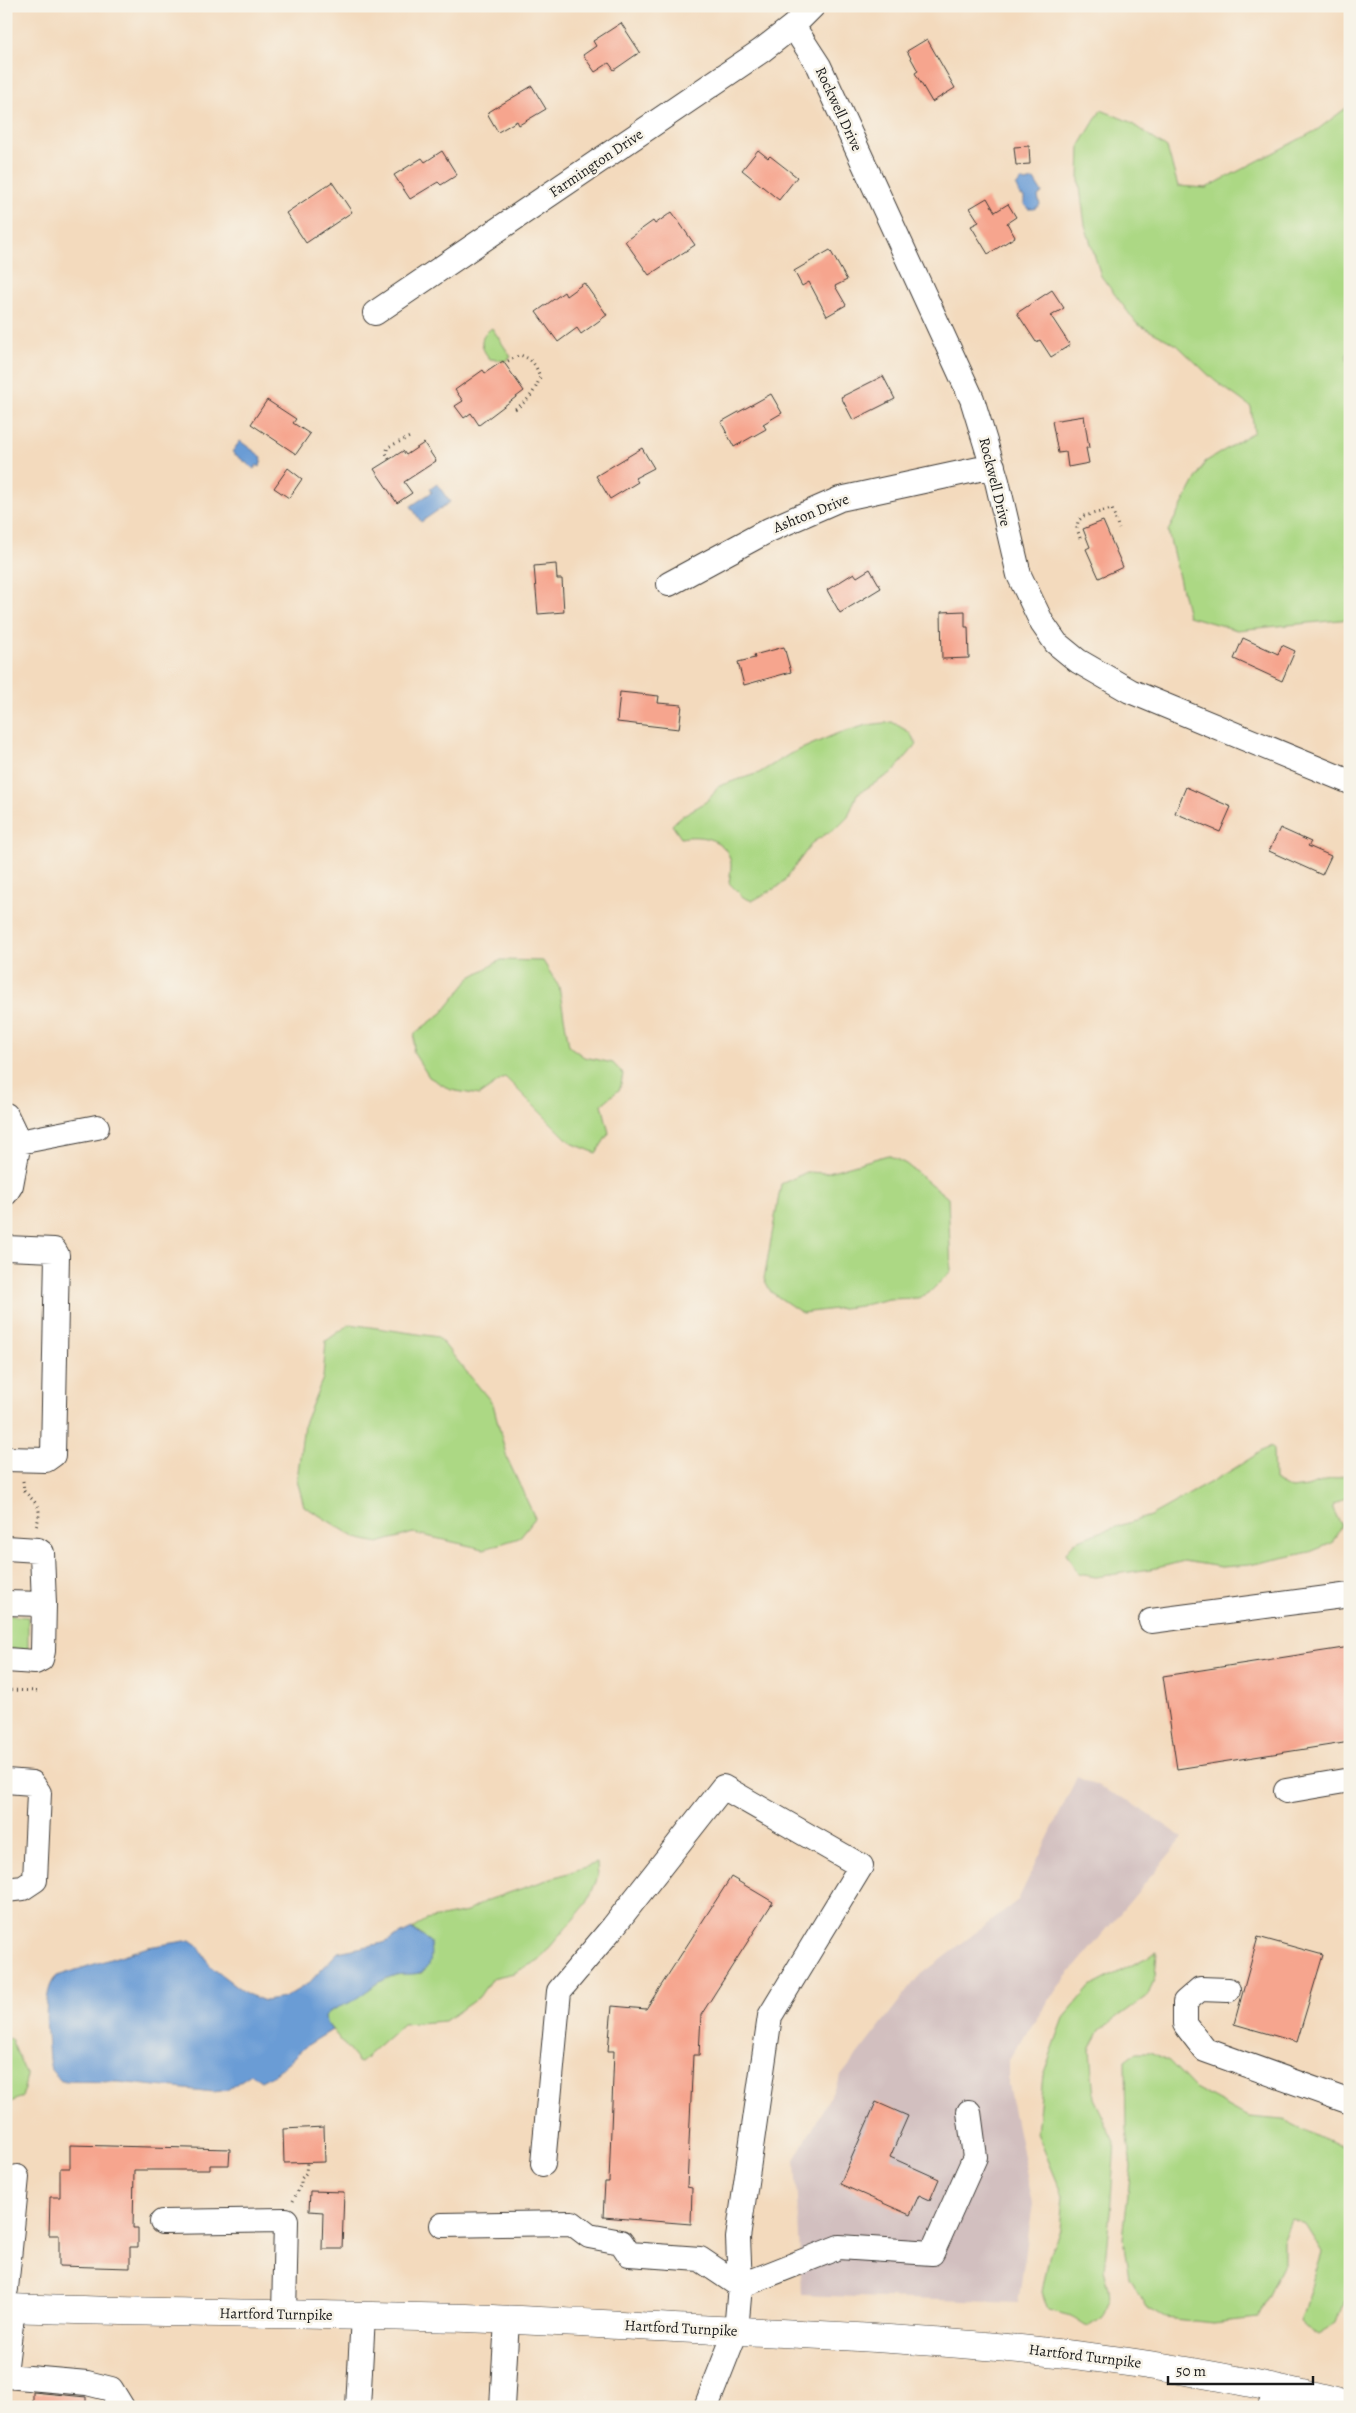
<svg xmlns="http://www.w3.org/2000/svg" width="1356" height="2413" viewBox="0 0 1356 2413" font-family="Alegreya,serif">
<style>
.industrial{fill:#d2bfbf;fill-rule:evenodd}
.green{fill:#acd884;stroke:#647a50}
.water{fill:#6b9cd5;stroke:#445c78}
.building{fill:#f6a58e}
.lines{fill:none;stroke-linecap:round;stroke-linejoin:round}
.minor-casing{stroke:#3c3834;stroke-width:26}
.major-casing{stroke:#3c3834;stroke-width:29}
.path{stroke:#3c3834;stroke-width:3;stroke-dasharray:1 4;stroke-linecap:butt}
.minor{stroke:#fff;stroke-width:24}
.major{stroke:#fff;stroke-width:28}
.labels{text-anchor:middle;stroke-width:5;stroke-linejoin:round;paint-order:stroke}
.street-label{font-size:15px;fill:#1c1c1c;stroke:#f7f3e8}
</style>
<rect width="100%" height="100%" fill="#f7f3e8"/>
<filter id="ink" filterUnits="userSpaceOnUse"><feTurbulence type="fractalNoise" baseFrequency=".02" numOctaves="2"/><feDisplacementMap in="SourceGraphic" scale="10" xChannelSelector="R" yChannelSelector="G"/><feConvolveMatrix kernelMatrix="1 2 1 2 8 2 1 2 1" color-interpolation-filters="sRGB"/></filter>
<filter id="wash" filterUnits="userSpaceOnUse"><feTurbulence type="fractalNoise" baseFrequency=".0096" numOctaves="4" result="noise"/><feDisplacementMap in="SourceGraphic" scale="20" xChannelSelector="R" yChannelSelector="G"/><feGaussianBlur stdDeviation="1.12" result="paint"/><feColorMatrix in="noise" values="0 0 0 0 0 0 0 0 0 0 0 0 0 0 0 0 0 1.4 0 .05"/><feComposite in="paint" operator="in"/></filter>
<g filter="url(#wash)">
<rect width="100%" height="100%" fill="#f3dabd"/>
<path class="industrial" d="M1077,1777L1129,1801L1183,1838L1059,1986L1008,2060V2084L1033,2204L1018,2303L802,2295L795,2160L841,2076L918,1977L1018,1900ZM876,2102L908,2116L890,2157L939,2179L930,2199L919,2195L910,2215L840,2184Z"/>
<path class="green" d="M1350,105V352L1347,354V360L1350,365V619L1237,630L1188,616L1168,531L1205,462L1254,432L1251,407L1215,381L1177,345L1137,324L1101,276L1085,225L1079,180L1080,145L1101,110L1128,121L1167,148L1178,186L1206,188L1317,130Z
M492,328L511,357L506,361L490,359C480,348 478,337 492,328Z
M892,722L909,732L917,744L893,772L857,794L848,817L839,826L813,842L781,885L752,901L743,897L729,883C730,877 731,870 731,864C728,839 701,834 681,838L672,825C689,806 706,810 718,786L759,773L790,754L836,734L867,725Z
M501,960L543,961L559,987L569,1046L584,1057L613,1063L623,1074L620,1089L602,1104L609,1133L596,1153L571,1143L505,1077L479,1095L451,1090L429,1077L413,1052L415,1033L442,1013L471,977Z
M888,1155L906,1164L948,1198L951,1271L929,1293L918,1298L889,1299L860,1306L802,1313L771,1292L764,1279L781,1184L807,1172L825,1173Z
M350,1324L438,1337L493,1404L507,1458L535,1518L519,1538L484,1549L413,1533L378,1543L356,1538L304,1506L297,1480L304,1424L323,1378L326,1341Z
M1270,1446L1273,1450L1274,1480L1291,1489L1307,1487L1350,1473V1495L1333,1505V1509L1341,1525L1332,1543L1310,1552L1249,1565L1221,1567L1184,1561L1157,1568L1096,1577L1078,1574L1066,1553L1074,1542L1094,1534L1150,1516L1227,1473Z
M6,1615L28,1617V1649H6Z
M597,1863L598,1877L587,1903L539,1960L514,1973L492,1978L479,1997L445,2021L403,2024L359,2063L326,2022L324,2016L328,2013L387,1978L398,1974L422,1973V1935L412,1929L426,1920L467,1912L488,1900Z
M1157,1952L1155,1977L1148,1995L1100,2030L1090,2050L1094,2098L1115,2142L1110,2213L1104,2270L1109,2287L1110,2300L1102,2317L1088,2327L1071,2316L1048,2310L1042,2292L1050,2252L1060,2230L1063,2196L1037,2133L1043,2075L1064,2018L1090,1987Z
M6,2038L11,2039L27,2076L22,2097L6,2104Z
M1137,2052H1150L1169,2061L1195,2088L1248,2117L1284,2120L1337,2146L1350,2147V2287L1337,2323L1319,2334L1300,2322L1322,2251L1305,2224L1292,2219L1283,2241V2266L1258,2318L1212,2323L1165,2318L1146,2307L1129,2278L1123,2238L1131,2167L1126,2130L1125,2061Z"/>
<path class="water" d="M1021,180L1025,182L1034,180L1042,193L1038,196L1040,205L1034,209H1028L1024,204V197L1019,194L1016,187Z
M240,441L262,457L260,467L257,465L254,469L232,452Z
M437,484L450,502L421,522L411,506L432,492L430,489Z
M412,1929L430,1942C431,1953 433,1965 423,1971C417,1976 404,1973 396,1975C378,1980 365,1994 349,2003C340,2007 331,2009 325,2016L326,2022L332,2030L306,2046L276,2073L261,2081L251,2074L227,2090L214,2092L118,2082L61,2081L51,2070L49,2060C48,2039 40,1990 57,1976L148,1947L191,1940L198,1945L211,1967L247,1994L265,2001L284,1998L309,1983L338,1952L383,1943Z"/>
<g id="blocks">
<path class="building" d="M621,23L640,52L614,70L609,63L595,72L583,55L596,46L593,41Z
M927,39L955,88L932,102L915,73L918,71L907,51Z
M532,86L546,109L519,125L517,121L498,132L487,113Z
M1029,146L1030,164L1016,165L1014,147Z
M758,150L768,158L770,156L797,177L779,200L742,170Z
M442,151L457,175L441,185L438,182L410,199L394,175L422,158L425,162Z
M332,182L352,212L306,243L286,213Z
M987,198L995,212L1008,204L1016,217L1007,223L1015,237L988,254L971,226L979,222L970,208Z
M672,212L695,245L649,275L625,241L653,221L655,224Z
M830,250L847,280L835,286L846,305L827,316L809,282L802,286L794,271Z
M584,283L607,315L581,334L577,328L558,342L536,312L564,292L566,296Z
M1052,290L1064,308L1051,316L1070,345L1051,357L1040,340L1036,342L1017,313Z
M503,361L524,391L479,425L471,413L464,418L455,406L463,401L455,390L483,370L485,373Z
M883,376L895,399L853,420L841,397Z
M771,394L782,413L763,424L766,429L734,447L721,422Z
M267,400L296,419L293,423L310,434L296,454L251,424Z
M1084,416L1089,448H1086L1089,463L1068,467L1066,452L1058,453L1052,421Z
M424,443L436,461L404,482L412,493L397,503L374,469L403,451L406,455Z
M642,448L654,468L635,478L638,482L610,499L596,476Z
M288,468L302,479L289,498L274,488Z
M1103,521L1123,567L1099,578L1086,549L1090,547L1083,529Z
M556,564L557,579H562L564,612L538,614L534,566Z
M870,569L881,588L840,613L827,590L854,573L857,577Z
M965,611V627H968L969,658L942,659L941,612Z
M1243,638L1278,654L1282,645L1295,651L1282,681L1234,659Z
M784,647L791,672L744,685L738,662L755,658L754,655Z
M620,692L659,696L658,703L682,705L679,729L617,722Z
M1186,787L1231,807L1220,832L1175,813Z
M1280,828L1311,842L1308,846L1331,856L1322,875L1269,851Z
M1350,1647V1742L1177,1769L1163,1676Z
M731,1877L773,1902L701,2015L699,2055H693L687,2187L692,2188L691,2224L603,2217L605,2182H609L614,2051H608L612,2006L646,2009Z
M1258,1937L1323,1955L1297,2042L1234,2024Z
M876,2102L908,2116L890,2157L939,2179L930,2200L919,2195L910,2215L840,2184Z
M324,2127L325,2162L284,2163L283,2129Z
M70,2145L230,2149L229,2165H210V2170H134L133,2228H138V2247H130V2268L59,2266V2235H49L50,2197H60V2168H70Z
M310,2191L344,2192L342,2249H322L323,2212L309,2211Z
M33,2392L86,2397V2407H33Z"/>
</g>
</g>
<g filter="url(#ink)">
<use href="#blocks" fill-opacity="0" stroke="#3c3834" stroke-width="1"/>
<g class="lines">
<g class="minor-casing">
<path id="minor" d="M793,26L819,66L972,399L997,481L1019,575L1042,623L1056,643L1078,661L1130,691L1350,782
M375,313L761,51L793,26L813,6
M669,584L769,530L840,499L993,466
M6,1115L19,1142L11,1185L6,1193
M19,1142L97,1127
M6,1248L54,1250L57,1255L53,1455L46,1460L6,1459
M6,1548L38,1550L42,1553L44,1604L6,1603
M1151,1621L1350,1595
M6,1660L35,1662L41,1659L43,1651L44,1604
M6,1781L32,1783L39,1793L35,1880L23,1888L6,1890
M1286,1791L1350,1780
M1228,1990L1200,1989L1185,2002V2024L1205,2050L1350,2102
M543,2164L559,1991L613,1927L723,1787L861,1866L770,2016L738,2238L740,2286L839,2247L932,2253L975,2157L969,2112
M162,2222L286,2220L284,2315
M442,2225L572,2223L589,2236L621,2242L629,2254L700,2259L740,2286L736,2331L706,2407
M6,2289L17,2177
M6,2365L13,2308
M6,2376L87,2383L111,2389L122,2407
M358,2407L363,2316
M502,2407L507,2320
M1270,2407L1278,2388"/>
</g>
<g class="major-casing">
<path id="major" d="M6,2308C160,2313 314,2314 467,2318C551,2321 635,2326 718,2330C931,2339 1143,2351 1350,2406"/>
</g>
<path class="path" d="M508,361L520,355C532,359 536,365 540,377C535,392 529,400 515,409
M389,459L386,453L388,447L412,436
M1080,538L1077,528L1078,521L1084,516L1112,509L1119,529
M23,1481L24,1491C39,1506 43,1508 35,1530
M6,1690L41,1691
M293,2201L301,2184V2179L306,2173L307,2162"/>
<use href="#minor" class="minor"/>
<use href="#major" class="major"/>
</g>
</g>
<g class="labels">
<g class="street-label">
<text transform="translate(839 109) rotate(65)" y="5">Rockwell Drive</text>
<text transform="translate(596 163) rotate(-34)" y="5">Farmington Drive</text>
<text transform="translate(995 482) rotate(76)" y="5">Rockwell Drive</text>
<text transform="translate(811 513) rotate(-22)" y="5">Ashton Drive</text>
<text transform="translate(276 2314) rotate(1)" y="5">Hartford Turnpike</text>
<text transform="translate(681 2328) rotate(3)" y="5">Hartford Turnpike</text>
<text transform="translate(1085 2356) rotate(7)" y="5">Hartford Turnpike</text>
</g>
</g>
<rect width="1356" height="2413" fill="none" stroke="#f7f3e8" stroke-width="25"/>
<path d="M1168 2376v8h145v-8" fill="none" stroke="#1c1c1c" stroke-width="2.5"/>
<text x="1176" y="2376" font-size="15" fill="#1c1c1c" stroke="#f7f3e8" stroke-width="4" paint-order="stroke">50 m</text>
</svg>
